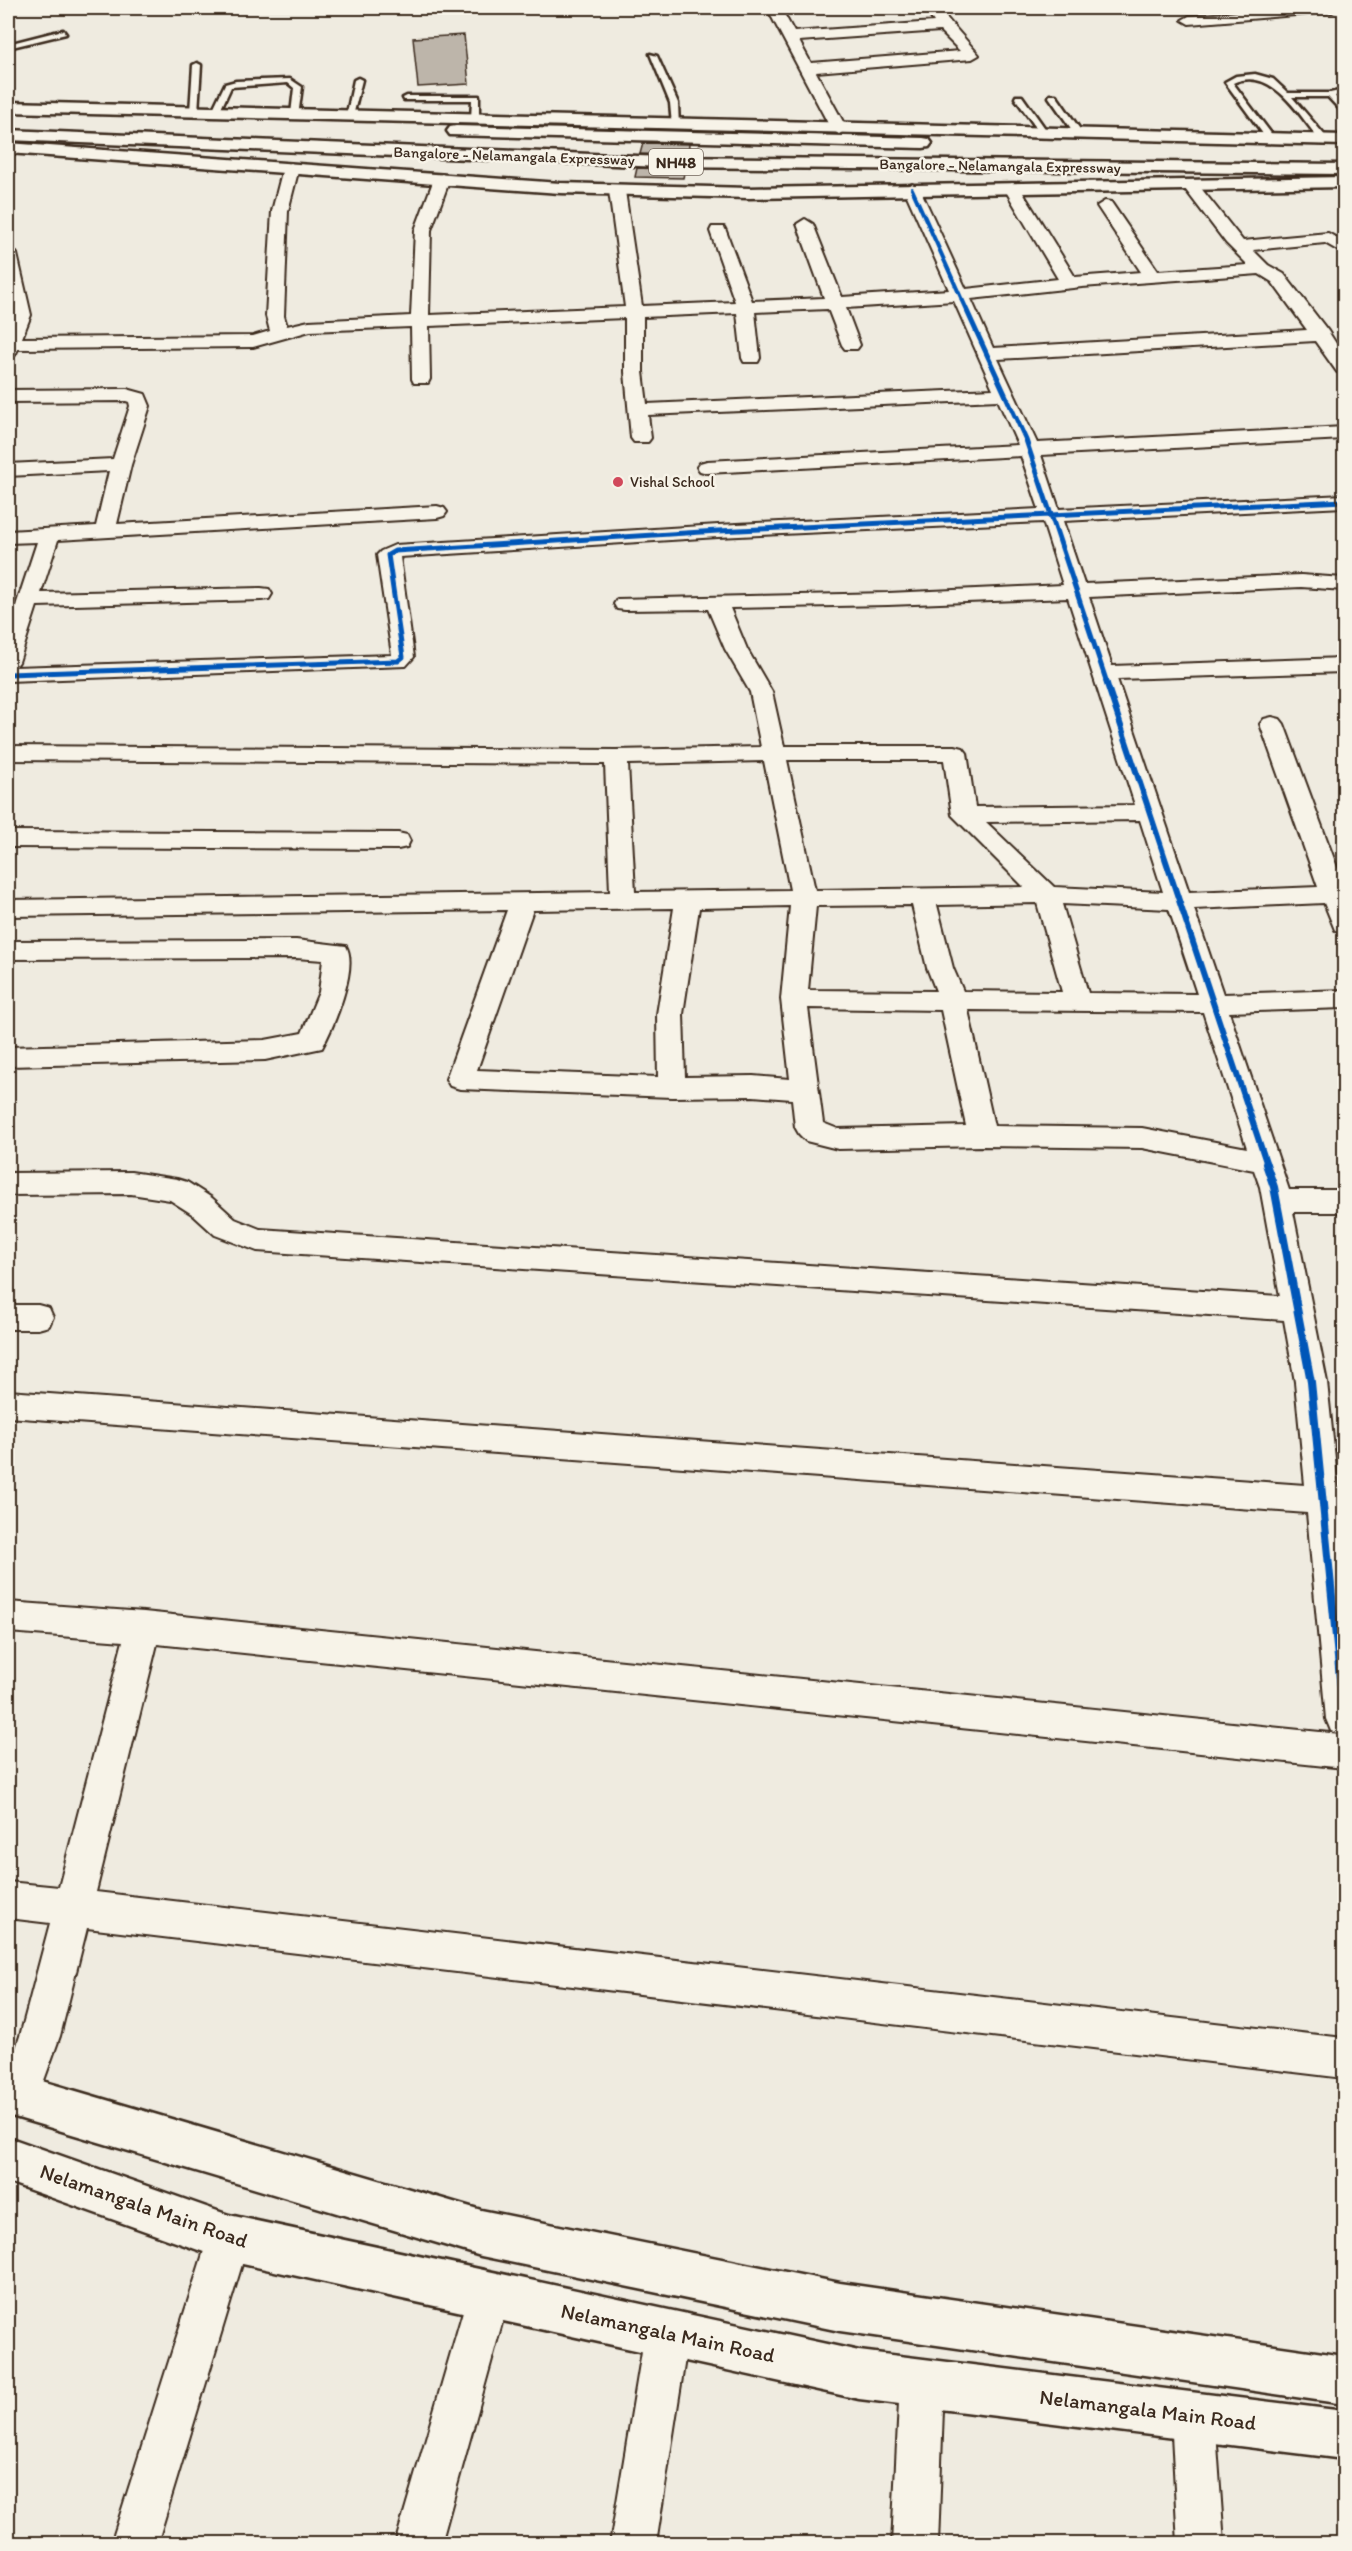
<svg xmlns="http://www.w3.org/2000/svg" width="1352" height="2551" viewBox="0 0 1352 2551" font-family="Itim,sans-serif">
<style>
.building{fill:#bdb5aa;stroke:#3b2a1e;stroke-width:1.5}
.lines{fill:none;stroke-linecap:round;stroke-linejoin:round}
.lane-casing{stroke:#3b2a1e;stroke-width:5}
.street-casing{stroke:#3b2a1e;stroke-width:4}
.secondary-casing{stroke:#3b2a1e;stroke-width:5}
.highway-casing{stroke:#3b2a1e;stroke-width:5}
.lane{fill:#f7f3e8;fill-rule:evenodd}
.street{fill:#f7f3e8;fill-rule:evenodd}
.secondary{fill:#f7f3e8;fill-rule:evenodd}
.highway{fill:#f7f3e8;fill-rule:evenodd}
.cycleway-far3-casing{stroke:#f7f3e8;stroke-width:6}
.cycleway-far2-casing{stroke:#f7f3e8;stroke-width:8}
.cycleway-far1-casing{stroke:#f7f3e8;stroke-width:9}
.cycleway-casing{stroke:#f7f3e8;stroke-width:12}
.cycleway-far3{stroke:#0057b8;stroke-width:4}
.cycleway-far2{stroke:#0057b8;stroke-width:5}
.cycleway-far1{stroke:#0057b8;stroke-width:6}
.cycleway{stroke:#0057b8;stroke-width:8}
.poi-dot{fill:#d1495b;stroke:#f7f3e8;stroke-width:2}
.labels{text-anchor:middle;stroke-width:5;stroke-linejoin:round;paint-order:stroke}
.far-street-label{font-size:15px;fill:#3b2a1e;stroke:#f7f3e8}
.far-poi-label{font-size:15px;fill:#3b2a1e;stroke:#f7f3e8;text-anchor:start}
.shield{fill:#f7f3e8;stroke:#73665b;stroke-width:1.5}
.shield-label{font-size:16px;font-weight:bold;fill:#3b2a1e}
.near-street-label{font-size:21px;fill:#3b2a1e;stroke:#f7f3e8}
</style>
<rect width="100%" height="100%" fill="#efebe0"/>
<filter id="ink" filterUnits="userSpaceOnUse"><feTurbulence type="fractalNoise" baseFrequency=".0167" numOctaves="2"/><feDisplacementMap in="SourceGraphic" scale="12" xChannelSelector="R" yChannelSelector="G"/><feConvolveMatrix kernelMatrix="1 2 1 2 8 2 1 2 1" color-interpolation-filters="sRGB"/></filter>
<g filter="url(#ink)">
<path class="building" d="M464,35L469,84L418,87L413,38Z
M643,143L689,144L688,155L640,154Z
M637,168L662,169H685L683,178L635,177Z"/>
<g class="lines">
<g class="lane-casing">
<path id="lane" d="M63,30L66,34L8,48V44Z
M650,54L657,56L678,103L679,127L672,125L670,103Z
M197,63L201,65L198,112L194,114L190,112L193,65Z
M1255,74L1273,79L1288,93H1330L1344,90V94L1335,96L1344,108V114L1328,97H1292L1327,138V142H1321C1300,116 1272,65 1233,83L1276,140L1269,142L1225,82L1236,76Z
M358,78L362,80L353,116L346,118L354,80Z
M290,79L302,87L298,116L291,114L294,88L288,83L231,87L218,115L211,113L225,84L236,81Z
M1050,95H1056L1084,135L1083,137H1077L1049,97Z
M407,96H479V119L475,121L471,119L472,100H404L403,98Z
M1016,96H1022L1049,134L1048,136H1042L1015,98Z"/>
</g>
<g class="street-casing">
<path id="street" d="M767,8H784L782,10L794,32L934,22L924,8H938L979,55L972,59L816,72L847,129L839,134L831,129ZM940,31L960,51L811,63L799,41Z
M1287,8H1339L1332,12L1189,24L1182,20L1189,16Z
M291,163L299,168L288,211L284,316L287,326L309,321L411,316L415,230L434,179L442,174L450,179L431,230L429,315L625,307L609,191L617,186L625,191L642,306L735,302L710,231L712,227H724L726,231L752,301L824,298L797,224L805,219L813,224L842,297L949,290L904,189L912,184L920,189L966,289L1058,279L1004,188L1012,183L1020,188L1075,277L1141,272L1097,206L1105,201L1111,202L1158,271L1248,265L1226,243L1182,185L1190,180L1196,182L1243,241L1328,233L1344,242V254L1325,243L1253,250L1268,265L1284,274L1328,331L1344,356V373L1337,372L1315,341L998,359L1037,443L1344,427V439L1041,455L1059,509L1344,495V507L1063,521L1084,584L1301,575L1344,578V590L1301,587L1089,597L1112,666L1344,658V672L1117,679L1189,892L1318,887L1260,724L1264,719L1272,717L1280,719L1284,724L1344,886V932L1335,930L1324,903L1194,909L1223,994L1344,990V1008L1229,1012L1289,1190H1344V1212H1293L1327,1382L1338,1488H1344V1516H1341L1344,1553V1768L157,1644L96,1892L1344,2038V2078L87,1928L60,2036L33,2111L19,2117L8,2112V2072L20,2036L50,1923L8,1918V1882L59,1887L123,1641L8,1632V1602L144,1612L1340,1734L1331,1731L1326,1719L1307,1513L8,1417V1391L1305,1485L1295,1382L1284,1320L257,1251L215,1235L192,1214L170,1200L131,1194L8,1195V1173L131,1172L177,1179L187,1182L212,1198L235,1219L260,1229L1280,1296L1260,1187L1254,1170L1142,1148L982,1146L838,1149L806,1141L799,1134L795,1127L792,1099L753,1096L672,1097L460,1089L450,1086L446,1079L507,910L8,916V900L610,892L605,764L8,760V746L616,750L761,747L750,692L725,649L708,609L625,610L617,609L614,604L617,599L888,593L1063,585L1043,522L718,537L400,557L414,657L406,666L8,681V630L37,542L8,543V531L96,526L109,471L8,476V464L113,459L130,406L129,402L126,401L8,402V390L127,389L145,394L150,406L131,465L117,524L437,506L444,508L447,512L444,516L437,518L58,540L41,593L261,588L269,589L272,594L269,599L261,600L37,606L19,662L15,667L392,655L377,555L381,551L395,545L718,525L1039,509L1021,456L707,473L700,471L697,467L700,463L707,461L1018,445L998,400L648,415L651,438L648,442H634L631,438L625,372V318L429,326L430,379L428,383H414L412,379L411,327L310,331L253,347L18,349L15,355L8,356V329L13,315L8,290V249L14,250L17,254L31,315L22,338L253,336L270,331L266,316L272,211L283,168ZM1259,274L1272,282L1307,330L993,348L971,299L1082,287ZM954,301L993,389L647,404L643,372V317L737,313L742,358L744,362H758L760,358L755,312L828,309L842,345L845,349H857L860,345L846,308ZM1068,598L1135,805L975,807L967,753L963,748L955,746H784L772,692L747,649L730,608L888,605ZM787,760H944L952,815L1024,887L815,890ZM764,761L790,890L635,892L628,764ZM1140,820L1163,892L1054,887L986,822ZM1037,903L1062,992L963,991L953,968L937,905ZM1062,904L1169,909L1197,994L1088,993ZM912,905L927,968L936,991L808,990L816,906ZM790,906L781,999L790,1079L753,1076L685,1077L683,1014L699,908ZM674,908L657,1014L658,1077L477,1070L533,910ZM808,1008L941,1010L966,1126L838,1129L823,1123ZM968,1010L1203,1012L1247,1148L1142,1128L994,1126Z
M8,831L398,833L407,835L410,841L407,847L398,849L8,847Z
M296,940L346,946C359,967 333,1028 322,1048L265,1060L8,1066V1047L265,1040L302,1033L319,992L323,960L296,958L8,959V941Z
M8,1305H38L49,1308L53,1317L49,1326L38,1329H8Z
M229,2217L244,2223L250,2238L157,2544H111L208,2238L214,2223Z
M489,2273L504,2279L510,2294L441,2544H395L468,2294L474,2279Z
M667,2311L682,2318L689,2333L656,2544H610L645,2333L652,2318Z
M922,2360L937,2367L944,2382L938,2544H892L900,2382L907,2367Z
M1193,2394L1209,2400L1215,2416L1224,2544H1178L1171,2416L1177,2400Z"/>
</g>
<g class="secondary-casing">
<path id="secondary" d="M8,102L1344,135V145L8,112Z
M8,143L560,183L749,188L1344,177V187L749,198L560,193L8,153Z
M8,2071L481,2210L840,2283L1344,2356V2404L840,2331L481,2256L8,2115Z
M8,2137L229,2215L859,2351L1344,2411V2459L859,2399L229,2261L8,2182Z"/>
</g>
<g class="highway-casing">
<path id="highway" d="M456,126L923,138L929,139L932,143L929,147L923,148L450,135L447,131L450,127Z
M8,130L662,157L1344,164V174L662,167L8,140Z"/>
</g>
<use href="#lane" class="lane"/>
<use href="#street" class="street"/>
<use href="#secondary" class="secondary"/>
<use href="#highway" class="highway"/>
<g class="cycleway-far3-casing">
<path id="cycleway-far3" d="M912,189L963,302"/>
</g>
<g class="cycleway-far2-casing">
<path id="cycleway-far2" d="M962,300L1026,440L1107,683
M8,674L398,661L403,657L388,555L395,551L718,531L1344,501"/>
</g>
<g class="cycleway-far1-casing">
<path id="cycleway-far1" d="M1106,681L1267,1165"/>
</g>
<g class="cycleway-casing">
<path id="cycleway" d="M1266,1164L1274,1187L1311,1382L1344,1719"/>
</g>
<use href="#cycleway-far3" class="cycleway-far3"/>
<use href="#cycleway-far2" class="cycleway-far2"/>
<use href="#cycleway-far1" class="cycleway-far1"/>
<use href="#cycleway" class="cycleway"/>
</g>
</g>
<circle class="poi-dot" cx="618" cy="482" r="6"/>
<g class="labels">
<g class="far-street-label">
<text transform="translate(514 156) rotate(2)" y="5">Bangalore - Nelamangala Expressway</text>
<text transform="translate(1000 166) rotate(1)" y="5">Bangalore - Nelamangala Expressway</text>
</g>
<g class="far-poi-label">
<text x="630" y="487">Vishal School</text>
</g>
<rect class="shield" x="649" y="149" width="54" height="26" rx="4.5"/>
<g class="shield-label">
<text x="676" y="168">NH48</text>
</g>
<g class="near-street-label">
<text transform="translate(144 2206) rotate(19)" y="7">Nelamangala Main Road</text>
<text transform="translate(668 2333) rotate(12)" y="7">Nelamangala Main Road</text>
<text transform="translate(1148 2410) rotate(7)" y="7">Nelamangala Main Road</text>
</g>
</g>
<rect width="1352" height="2551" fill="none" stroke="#f7f3e8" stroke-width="30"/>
<rect x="15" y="15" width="1322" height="2521" fill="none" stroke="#3b2a1e" stroke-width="2" filter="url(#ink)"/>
</svg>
